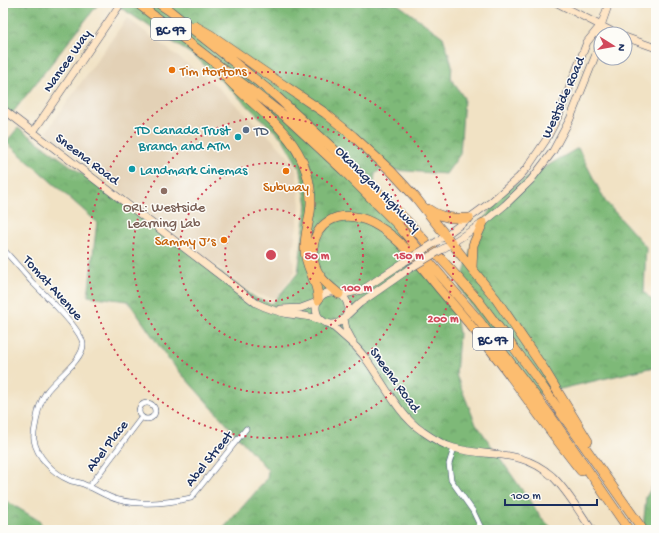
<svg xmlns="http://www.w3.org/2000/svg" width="659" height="533" viewBox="0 0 659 533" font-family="'Gochi Hand',sans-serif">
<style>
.built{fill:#e3d1b6}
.forest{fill:url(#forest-crowns);stroke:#4c746b}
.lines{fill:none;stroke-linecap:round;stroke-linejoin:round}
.street-casing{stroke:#3b4a6d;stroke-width:6}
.secondary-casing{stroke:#3b4a6d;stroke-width:8}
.highway-casing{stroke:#3b4a6d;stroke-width:10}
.street{stroke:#fff;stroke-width:5}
.secondary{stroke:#fee5c5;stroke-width:7}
.highway{stroke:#fcbd6f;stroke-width:9}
.secondary-bridge-casing{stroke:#3b4a6d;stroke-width:8;stroke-linecap:butt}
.secondary-bridge{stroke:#fee5c5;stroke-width:7}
.ring{fill:none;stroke:#d1495b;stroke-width:2;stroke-dasharray:2 4}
.food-dot{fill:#e8710a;stroke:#fdfcf7;stroke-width:1.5}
.service-dot{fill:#5c6f8a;stroke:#fdfcf7;stroke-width:1.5}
.culture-dot{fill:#0f9aa8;stroke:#fdfcf7;stroke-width:1.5}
.education-dot{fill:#8d6e63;stroke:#fdfcf7;stroke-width:1.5}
.labels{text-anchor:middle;stroke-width:3;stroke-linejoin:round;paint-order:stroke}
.shield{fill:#fdfcf7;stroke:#5f6c8c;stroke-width:1}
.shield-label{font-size:13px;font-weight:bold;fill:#1b2f5e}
.street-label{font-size:14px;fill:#1b2f5e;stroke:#fdfcf7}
.food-label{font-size:14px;fill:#c56008;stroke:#fdfcf7;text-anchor:start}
.culture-label{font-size:14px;fill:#0d838f;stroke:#fdfcf7;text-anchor:end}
.service-label{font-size:14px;fill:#4e5e75;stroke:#fdfcf7;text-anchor:start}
.education-label{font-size:14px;fill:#785e54;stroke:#fdfcf7}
.centre{fill:#d1495b;stroke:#fdfcf7;stroke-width:2}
.ring-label{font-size:12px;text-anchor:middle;font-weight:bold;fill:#d1495b;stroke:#fdfcf7;stroke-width:3;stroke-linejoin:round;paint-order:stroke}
</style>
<defs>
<pattern id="forest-crowns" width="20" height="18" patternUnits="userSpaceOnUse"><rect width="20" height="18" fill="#7eb978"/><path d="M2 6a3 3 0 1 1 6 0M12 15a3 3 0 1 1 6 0" fill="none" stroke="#669766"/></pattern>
</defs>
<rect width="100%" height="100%" fill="#fdfcf7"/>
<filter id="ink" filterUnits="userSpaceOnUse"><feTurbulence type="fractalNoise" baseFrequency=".025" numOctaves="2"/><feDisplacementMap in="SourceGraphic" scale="8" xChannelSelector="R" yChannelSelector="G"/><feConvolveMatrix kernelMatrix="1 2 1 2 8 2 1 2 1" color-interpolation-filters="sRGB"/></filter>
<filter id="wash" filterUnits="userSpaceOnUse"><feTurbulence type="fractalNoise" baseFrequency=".012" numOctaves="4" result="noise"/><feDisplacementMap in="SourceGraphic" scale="16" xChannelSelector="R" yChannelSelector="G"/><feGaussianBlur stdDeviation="0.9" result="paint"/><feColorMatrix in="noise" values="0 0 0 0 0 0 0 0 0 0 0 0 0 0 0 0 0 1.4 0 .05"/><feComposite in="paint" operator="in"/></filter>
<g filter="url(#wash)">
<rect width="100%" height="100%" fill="#f1e2c4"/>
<path class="built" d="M127,18L214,84L264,131L286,154L296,169L300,206L292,255L295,271L276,298L259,295L246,289L46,132Z"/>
<path class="forest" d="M3,3H99L6,121L3,118Z
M114,3H396L443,37L452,65L451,79L464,98L460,154L446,174L381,169L375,174L374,183L453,298L459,334L456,375L475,422L540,516L554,530H222L267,479L268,470L169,360L128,301L88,296L97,222L6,142L18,128L257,299L272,304L298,273L307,205L301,171L283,139L197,58Z
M578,148L605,201L646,247L644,292L656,304V369L649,368L531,396L460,288L475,234L501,193Z
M656,480V530H643L646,497Z
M3,501L8,502L38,520L46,530H3Z"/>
</g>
<g filter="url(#ink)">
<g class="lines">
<g class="street-casing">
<path id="street" d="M3,249C13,260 22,270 31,281C43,293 81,328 83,344C84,359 56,379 47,391C40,401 38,411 36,422C35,428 33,434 34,440C37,457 53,473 69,480C73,482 79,482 83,484C96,489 106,497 119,500C143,506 168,503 191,498L246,429
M139 411a8 8 0 1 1 16 0a8 8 0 1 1-16 0Z
M454,448L449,464L451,480L473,511L482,530
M89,487L142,417"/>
</g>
<g class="secondary-casing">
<path id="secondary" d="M557,3L617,34
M625,37L656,48
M3,109L256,303C266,308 278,312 289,314C302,316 310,315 323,321
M33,132L121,3
M442,238L491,202L519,177L527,168L546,140L559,115L587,42L600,26
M441,250L483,223L505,205L531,180L553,151L570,119L598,49L601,26L609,3
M316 308a16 16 0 1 1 32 0a16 16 0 1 1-32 0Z
M340,295L362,290L404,262
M281,309L301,308L317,302
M346,316L360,303L409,269
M344,319L346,329L353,342
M330,324L356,347L363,355C381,378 398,415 422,431C432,438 443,445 454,448C490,458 520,448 552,476C568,491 579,512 592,530"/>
</g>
<g class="highway-casing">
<path id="highway" d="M137,3L286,117L344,171L397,224L480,322L552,418L629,530
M158,3L170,11L276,96L339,154L408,222L478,300L533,373L643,530
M195,26L211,35L257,67L325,113L353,136L391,171L416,198L496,299L544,369L588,441
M220,71C258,114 310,136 311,202C311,218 304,234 305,250C305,268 319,282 318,300
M428,209C441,218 454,219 469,218
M472,268L473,245L483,223
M339,294C333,289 326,284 321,277C308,260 310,233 329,221C344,212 364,217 378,226C403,241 421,266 439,288C456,308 473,328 490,349C521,389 549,431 581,471"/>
</g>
<use href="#street" class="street"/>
<use href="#secondary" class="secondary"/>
<use href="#highway" class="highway"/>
<g class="secondary-bridge-casing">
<path id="secondary-bridge" d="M404,262L438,241
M409,269L441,250"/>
</g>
<use href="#secondary-bridge" class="secondary-bridge"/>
</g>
</g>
<g class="ring">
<circle cx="271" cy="255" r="46"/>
<circle cx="271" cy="255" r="92"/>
<circle cx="271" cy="255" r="138"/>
<circle cx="271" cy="255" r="183"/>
</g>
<g class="food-dot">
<circle cx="172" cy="70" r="4"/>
<circle cx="286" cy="171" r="4"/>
<circle cx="224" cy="240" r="4"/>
</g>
<circle class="service-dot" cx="246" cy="130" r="4"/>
<g class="culture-dot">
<circle cx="238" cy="137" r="4"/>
<circle cx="132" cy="169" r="4"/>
</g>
<circle class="education-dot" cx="164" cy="191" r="4"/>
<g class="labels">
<g class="shield">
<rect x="151" y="18" width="40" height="22" rx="3"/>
<rect x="473" y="328" width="40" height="22" rx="3"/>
</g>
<g class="shield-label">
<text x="171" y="34">BC 97</text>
<text x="493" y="344">BC 97</text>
</g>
<g class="street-label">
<text transform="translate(66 60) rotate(-55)" y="5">Nancee Way</text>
<text transform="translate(562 97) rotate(-66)" y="5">Westside Road</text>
<text transform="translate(88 158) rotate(37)" y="5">Sneena Road</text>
<text transform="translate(379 188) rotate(45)" y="5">Okanagan Highway</text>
<text transform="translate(54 287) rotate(48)" y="5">Tomat Avenue</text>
<text transform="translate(396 379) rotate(54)" y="5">Sneena Road</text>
<text transform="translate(106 445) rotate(-53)" y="5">Abel Place</text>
<text transform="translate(208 458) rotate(-51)" y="5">Abel Street</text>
</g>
<g class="food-label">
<text x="180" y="75">Tim Hortons</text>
<text x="286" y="191" text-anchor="middle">Subway</text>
<text x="216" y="245" text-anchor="end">Sammy J’s</text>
</g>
<g class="culture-label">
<text x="230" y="134">TD Canada Trust<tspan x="230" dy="16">Branch and ATM</tspan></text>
<text x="140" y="174" text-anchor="start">Landmark Cinemas</text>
</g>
<g class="service-label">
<text x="254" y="135">TD</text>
</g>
<g class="education-label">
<text x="164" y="211">ORL: Westside<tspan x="164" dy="16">Learning Lab</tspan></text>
</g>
</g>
<circle cx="271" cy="255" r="6" class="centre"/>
<g class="ring-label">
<text x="317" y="259">50 m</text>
<text x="409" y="259">150 m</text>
<text x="357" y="291">100 m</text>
<text x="443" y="322">200 m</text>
</g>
<rect width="659" height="533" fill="none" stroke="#fdfcf7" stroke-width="16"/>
<g transform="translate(613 46) rotate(101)"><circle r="19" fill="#fdfcf7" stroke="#a3aaba"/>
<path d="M0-3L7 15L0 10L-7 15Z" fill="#d1495b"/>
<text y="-6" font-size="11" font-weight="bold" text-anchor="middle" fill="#1b2f5e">N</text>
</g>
<path d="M505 499v6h92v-6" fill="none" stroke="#1b2f5e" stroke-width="2"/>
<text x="511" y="499" font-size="12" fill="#1b2f5e" stroke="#fdfcf7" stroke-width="3" paint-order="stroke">100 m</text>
</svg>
